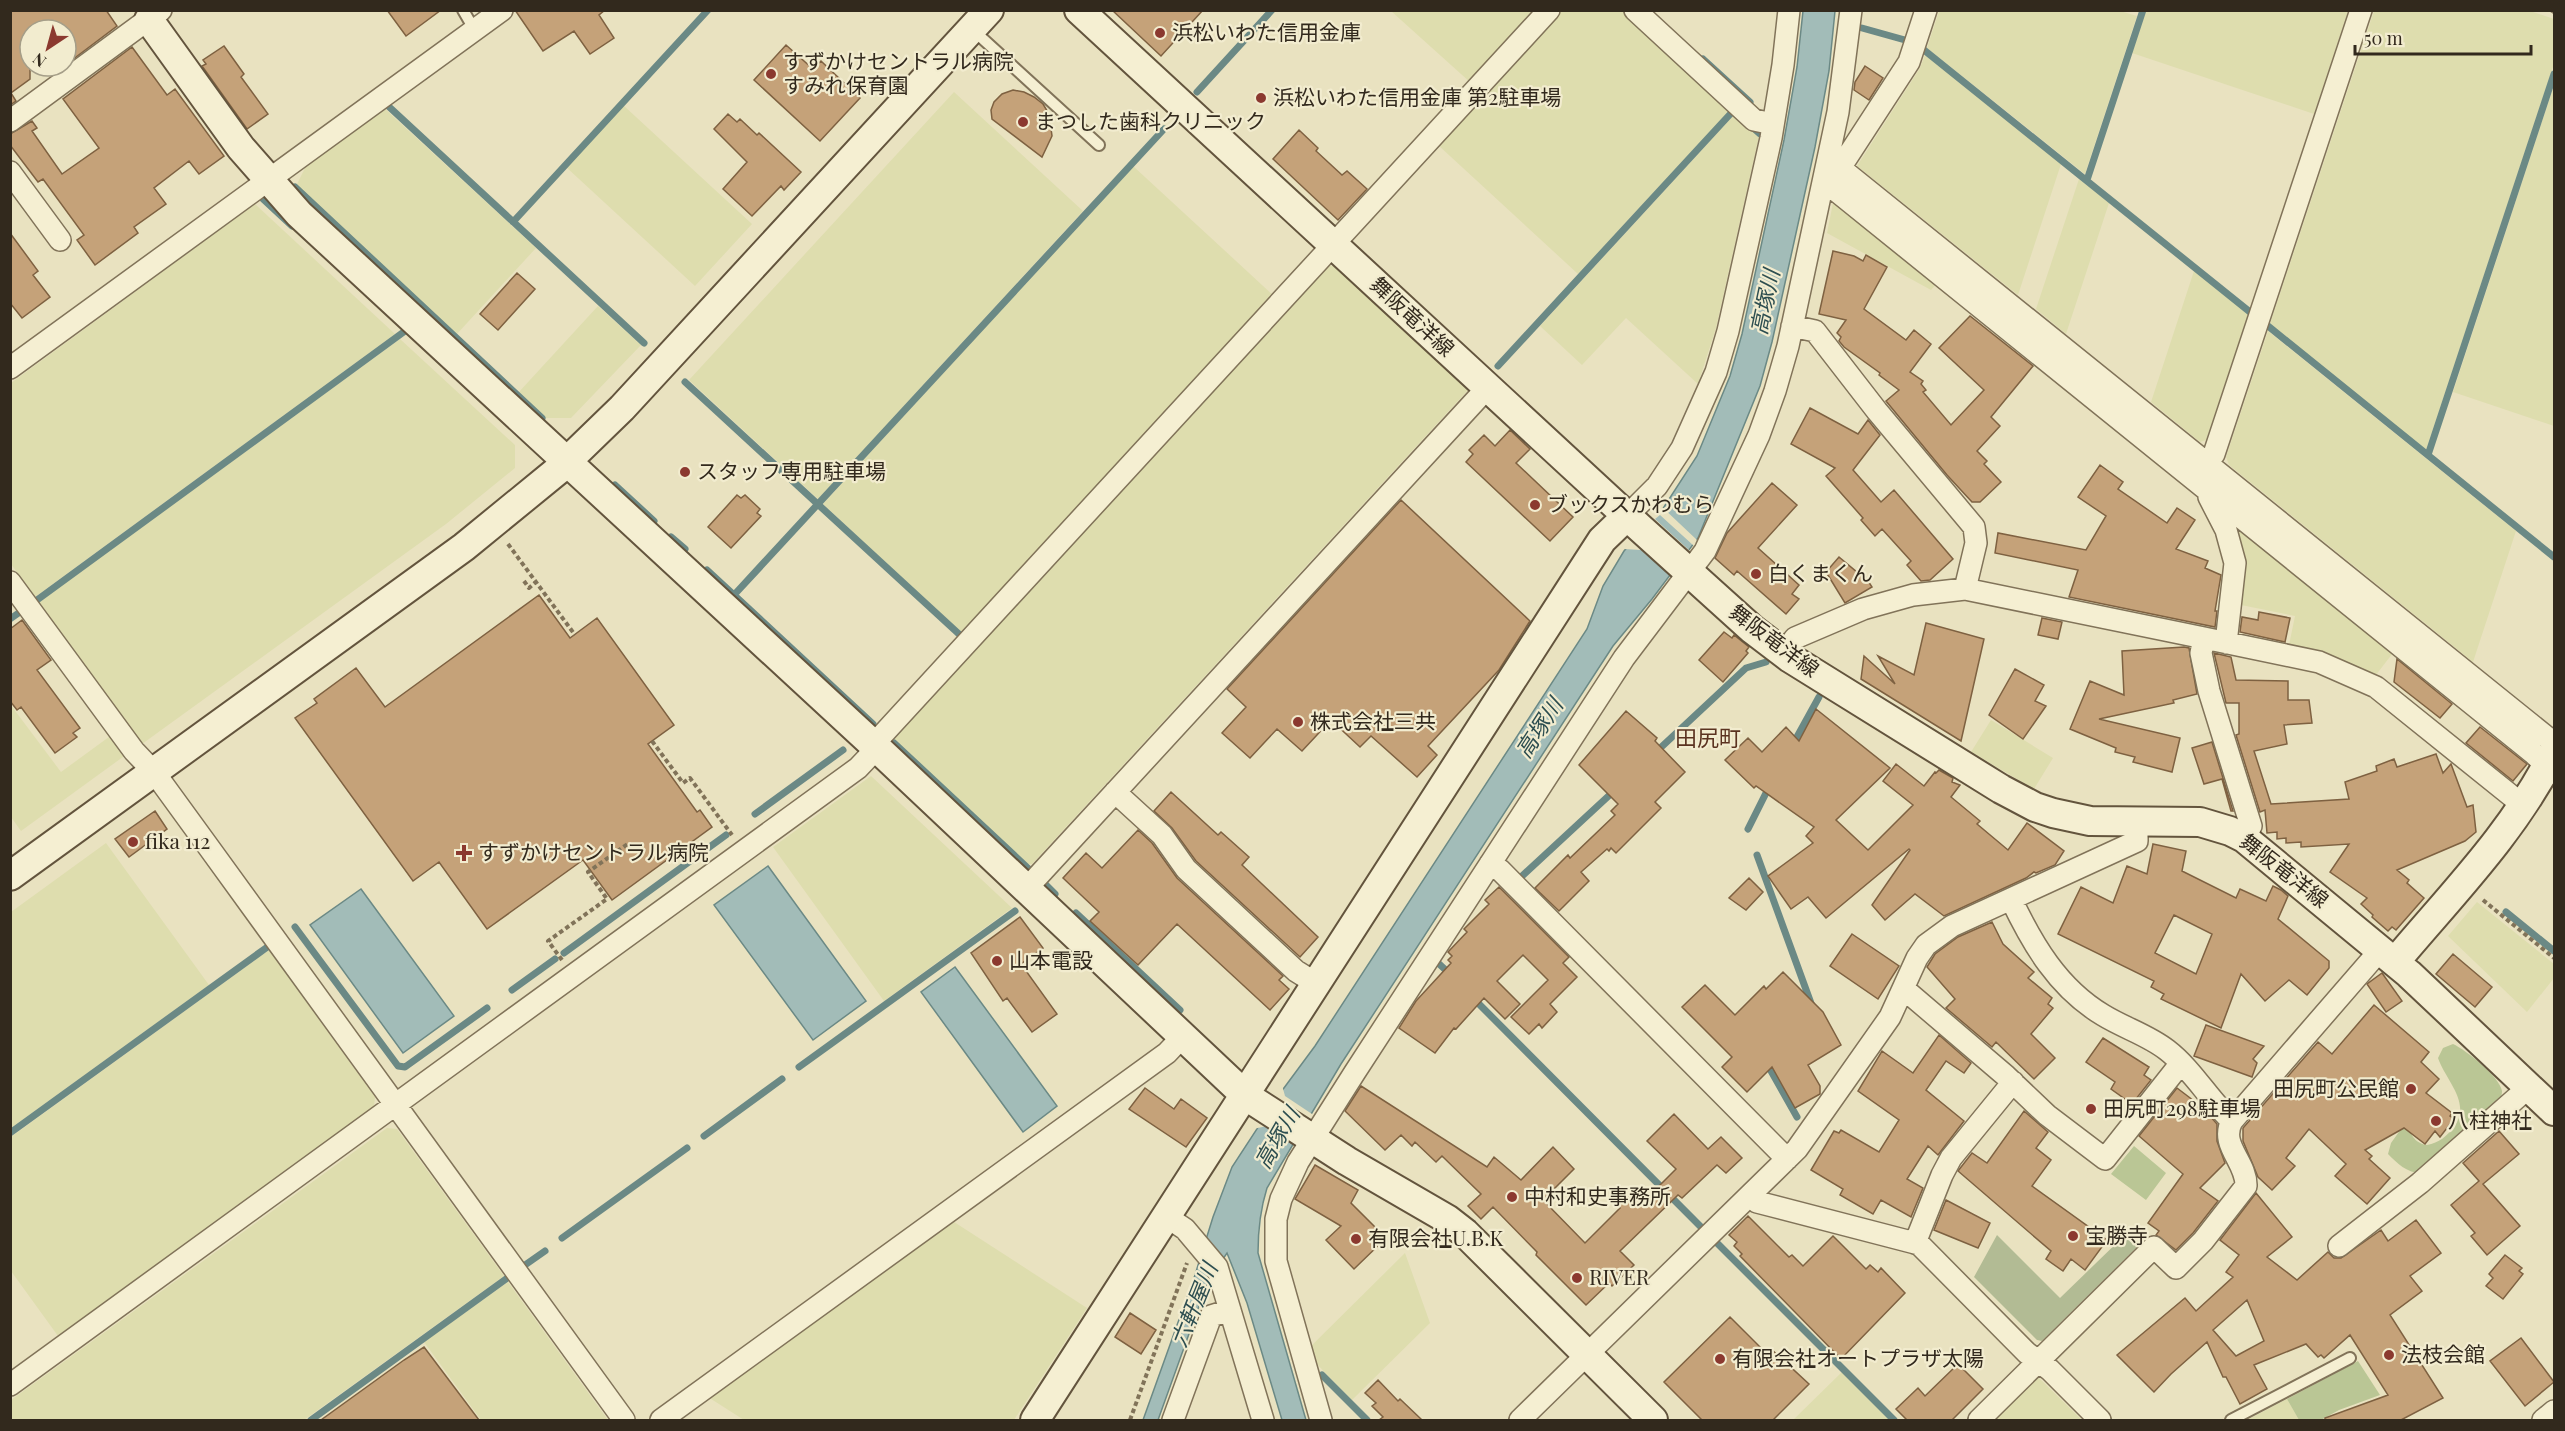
<svg xmlns="http://www.w3.org/2000/svg" width="2565" height="1431" viewBox="0 0 2565 1431" font-family="'Playfair Display','Noto Sans JP',serif">
<style>
.farmland{fill:#deddae}
.green{fill:#bac695}
.cemetery{fill:#b2bb94}
.water{fill:#a2bcb8;stroke:#6b8985;stroke-width:1.5}
.pier{fill:#e9e2c0}
.lines{fill:none;stroke-linecap:round;stroke-linejoin:round}
.stream{stroke:#6b8985;stroke-width:7}
.building{fill:#c5a279;stroke:#7e6141;stroke-width:1.5;fill-rule:evenodd}
.lane-casing{stroke:#817359;stroke-width:14}
.street-casing{stroke:#817359;stroke-width:24}
.secondary-casing{stroke:#63543d;stroke-width:32}
.path{stroke:#817359;stroke-width:4;stroke-dasharray:4.5 3;stroke-linecap:butt}
.lane{stroke:#f5efd2;stroke-width:10}
.street{stroke:#f5efd2;stroke-width:21}
.secondary{stroke:#f5efd2;stroke-width:28}
.poi-dot{fill:#8b392f;stroke:#f2eccf;stroke-width:2}
.labels{text-anchor:middle;stroke-width:4.5;stroke-linejoin:round;paint-order:stroke}
.poi-label{font-size:21px;fill:#32291d;stroke:#f2eccf;text-anchor:start}
.street-label{font-size:21px;fill:#32291d;stroke:#f2eccf}
.water-label{font-size:22px;font-style:italic;fill:#2d4e50;stroke:#f2eccf}
.neighbourhood-label{font-size:22px;fill:#5b3320;stroke:#f2eccf}
</style>
<rect width="100%" height="100%" fill="#e9e2c0"/>
<path class="farmland" d="M1391,11H1538L1471,83Z
M1561,11H1623L1730,110L1578,274L1438,145Z
M2120,11L2137,16L2085,174L1927,48L1939,11Z
M2146,11V10L2348,11L2314,114L2132,53Z
M2530,11L2554,19V64L2426,450L2270,324L2374,11Z
M1925,55L2061,164L2018,295L1857,166L1920,68Z
M2554,85V426L2453,392Z
M954,92L1083,211L818,499L689,380Z
M623,105L752,224L695,286L566,167Z
M384,108L536,248L456,335L296,186L307,164Z
M1735,114L1759,136L1716,328L1698,384L1626,318L1582,365L1540,326Z
M1133,166L1274,296L963,634L823,504Z
M2079,179L2109,203L2066,334L2036,309Z
M1839,201L1939,281L1931,290L1827,233L1833,203Z
M255,204L395,334L35,597L11,564V383Z
M1326,266H1336L1469,389L1032,864H1027L894,740V735Z
M2194,271L2248,314L2206,440L2200,442L2151,402Z
M598,306L641,345L571,418H545L518,393Z
M2268,331L2516,531L2473,662L2229,465L2226,457Z
M400,339L515,445V468L446,524L142,744L39,602Z
M2230,516L2396,649L2372,680L2288,650L2295,616L2241,605L2244,562L2241,543Z
M10,704L61,772L113,734L127,754L21,831L11,817Z
M1991,720L2053,758L2034,789L1971,752Z
M871,776L1012,908L884,1001L773,847Z
M106,843L209,985L11,1128V912Z
M2477,902L2554,964V978L2527,1012L2448,936Z
M269,950L375,1097L374,1107L58,1336L11,1271V1137Z
M387,1128L397,1129L504,1276L304,1420H11V1400Z
M951,1220L1087,1308L1014,1420H744L708,1397Z
M1405,1253L1430,1323L1352,1400L1305,1352Z
M508,1282L608,1420H481L424,1342Z
M1843,1371L1891,1420H1793Z
M2032,1378H2039L2082,1420H1989Z
M2287,1399L2299,1420H2247Z"/>
<path class="green" d="M2453,1044C2466,1050 2500,1077 2502,1091C2502,1094 2501,1097 2501,1101L2420,1173C2407,1173 2397,1163 2388,1154L2391,1143L2406,1122C2411,1133 2413,1143 2427,1145C2439,1143 2447,1136 2454,1127C2472,1103 2446,1081 2438,1058L2443,1048Z
M2134,1146L2166,1173L2146,1200L2111,1174Z
M2358,1361L2380,1395L2339,1410L2321,1420H2299L2287,1399Z"/>
<path class="cemetery" d="M2128,1232L2140,1244L2042,1341L2037,1340L1974,1277L1997,1235L2060,1298Z"/>
<path class="water" d="M1803,11H1835L1829,71L1815,147L1772,342L1760,386L1698,538L1652,599L1613,646L1341,1064L1267,1188C1260,1210 1258,1229 1258,1253L1306,1420H1282L1247,1303L1227,1253L1208,1281L1158,1420H1143L1195,1275L1213,1217L1232,1167L1281,1092L1315,1046L1587,629L1603,586L1624,551L1664,507L1697,456L1730,376L1742,334L1784,140L1797,67Z
M768,866L866,1001L813,1040L714,905Z
M361,889L454,1016L403,1053L310,925Z
M955,967L1057,1106L1023,1132L921,992Z"/>
<path class="pier" d="M1661,506L1697,540L1694,546L1660,515L1655,519L1690,551L1672,577L1641,550L1624,549Z
M1282,1085L1285,1096L1315,1116L1296,1145L1267,1126L1253,1129Z"/>
<g class="lines">
<path class="stream" d="M1862,28L1905,40
M1924,50L2250,312
M1703,59L1750,102
M1197,92L1272,10
M386,104L644,343
M1751,126L1760,134
M2087,180L2143,10
M295,187L542,418
M263,199L292,226
M513,222L708,10
M2268,326L2554,557
M1498,366L1734,110
M685,382L960,635
M2428,455L2554,74
M615,485L654,521
M671,537L685,549
M707,570L873,724
M734,595L1164,129
M37,600L405,331
M10,619L20,612
M894,743L1032,872
M1792,746L1819,697
M1656,752L1746,668L1766,662
M755,814L843,750
M1748,829L1769,787
M1757,855L1812,1006
M1521,877L1615,790
M1042,881L1055,894
M2506,912L2554,951
M1076,913L1180,1010
M295,927L398,1066L405,1067L487,1008
M564,953L726,835
M1437,962L1451,975
M512,990L555,959
M1473,998L1702,1228
M1766,1062L1797,1117
M799,1067L1015,911
M10,1133L266,948
M704,1136L782,1079
M562,1238L687,1148
M1717,1243L1894,1420
M525,1265L545,1251
M1322,1375L1367,1420
M311,1420L506,1279"/>
</g>
<path class="building" d="M10,10H106L117,26L72,60L66,52V30H30V79L11,93L16,101L10,105Z
M387,10H441L406,36Z
M515,10H605L599,15L614,38L590,54L574,31L543,51Z
M1112,10H1203L1161,56Z
M786,45L813,69L821,61L860,98L820,141L754,80Z
M224,46L244,74L241,77L268,114L247,129L202,66L206,64L203,60Z
M132,47L167,95L175,89L224,156L199,174L189,161L154,188L166,204L134,227L138,233L95,265L77,240L84,235L43,179L38,182L10,145V134L32,121L37,128L32,131L62,174L99,148L63,99Z
M1865,66L1883,78L1869,100L1854,90L1855,82Z
M1013,90L1024,92L1034,97L1043,104L1049,114L1052,136L1042,157L992,119L991,110L994,102L1002,94Z
M728,114L737,122L740,119L757,135L759,133L801,172L784,190L781,186L752,216L723,189L747,162L714,129Z
M1299,130L1318,148L1316,151L1342,175L1347,171L1367,189L1338,220L1273,159Z
M10,233L38,271L33,275L50,297L22,318L10,303Z
M1833,251L1854,256L1863,261L1866,255L1887,267L1864,309L1906,340L1914,330L1931,344L1910,372L1923,381L1921,384L1926,390L1923,392L1951,425L1984,390L1939,348L1970,316L2033,366L1991,417L2000,426L1977,451L1987,461L1984,464L2001,482L1980,502H1972L1947,475L1886,401L1899,390L1879,375L1880,373L1844,347L1839,341L1841,337L1837,333L1846,320L1819,314Z
M517,273L535,289L498,330L480,314Z
M1810,408L1858,434L1868,420L1880,435L1853,470L1881,502L1894,490L1953,559L1930,580L1921,581L1907,565L1911,561L1882,529L1875,536L1861,520L1863,518L1826,476L1835,468L1791,444Z
M1510,430L1530,449L1516,463L1573,517L1550,541L1466,462L1473,454L1469,450L1484,435L1495,446Z
M2100,465L2123,482L2118,489L2167,523L2177,508L2195,520L2176,549L2208,561L2205,568L2221,575L2215,611H2217L2215,627L2069,597L2078,570L1995,553L1998,533L2086,550L2106,516L2078,497Z
M1772,483L1797,505L1758,548L1799,585L1792,594L1799,599L1786,614L1737,571L1734,575L1715,558L1727,533Z
M737,495L741,498L745,495L760,509L757,513L761,516L731,548L708,527Z
M1401,500L1530,621L1499,670L1428,746L1437,755L1417,777L1371,736L1360,747L1331,720L1302,751L1277,729L1250,758L1222,733L1246,707L1227,689Z
M1839,557L1857,572L1861,570L1872,587L1845,603L1826,572Z
M539,595L570,638L597,618L674,725L648,744L697,812L700,810L712,827L612,900L583,860L487,929L439,862L413,881L295,718L317,703L314,699L356,668L385,707Z
M2259,612L2290,618L2285,642L2240,632L2242,617L2258,620Z
M2042,618L2062,622L2058,639L2038,635Z
M22,620L51,660L37,670L80,728L73,733L77,737L55,753L21,707L17,710L10,701V629Z
M1926,623L1984,639L1961,741L1861,679L1864,656L1895,684L1878,656L1914,675Z
M1724,632L1732,638L1734,635L1749,647L1746,651L1748,653L1723,682L1699,660Z
M2184,647L2189,648L2197,694L2173,700L2174,703L2099,719L2180,738L2172,772L2133,762L2135,757L2115,752L2116,748L2070,729L2090,681L2124,695L2122,651Z
M2214,653L2231,657L2236,680L2288,681V700H2309L2312,723L2284,725L2287,744L2254,751L2271,804L2349,799L2345,782L2377,771L2376,766L2394,759L2397,767L2436,754L2443,773L2451,764L2467,807L2473,805L2476,832L2465,841L2397,870L2409,880L2407,883L2424,898L2396,930L2392,927L2388,931L2372,917L2373,915L2361,904L2367,898L2330,872L2349,844L2301,847V842L2286,843V838L2277,839V832L2267,833L2265,810L2260,812L2236,735L2239,734V703H2226Z
M2397,659L2452,704L2440,718L2394,682Z
M2015,669L2044,685L2035,701L2046,706L2023,739L1989,715Z
M1816,709L1890,768L1836,820L1868,850L1913,805L1883,781L1896,764L1924,786L1935,772L1936,773L1939,770L1953,778L1952,782L1960,785L1951,797L1980,821L1977,824L2008,850L2027,823L2064,851L2055,865L2036,873L2034,872L2026,878L1944,916L1915,894L1885,920L1872,905L1910,850L1909,849L1826,918L1808,897L1791,909L1768,876L1813,843L1806,836L1814,827L1756,786L1754,788L1725,760L1748,738L1762,752L1786,727L1799,741Z
M1626,711L1657,738L1655,741L1685,772L1655,802L1661,808L1616,853L1611,848L1609,851L1607,849L1581,872L1589,881L1559,911L1535,888L1568,855L1570,858L1615,815L1611,811L1618,804L1579,765Z
M2480,727L2527,764L2513,781L2466,743Z
M2212,742L2233,811H2231L2222,779L2204,784L2192,748Z
M1171,792L1218,835L1221,832L1249,857L1242,865L1318,937L1300,957L1196,861L1172,828L1154,811Z
M155,811L167,829L129,857L115,839Z
M1138,830L1152,843L1177,878L1283,976L1279,980L1289,989L1270,1010L1177,924L1138,965L1090,921L1099,912L1063,878L1086,853L1102,868Z
M2153,844L2186,851L2182,871L2236,898L2240,889L2266,901L2273,886L2281,890L2288,896L2278,919L2329,961V968L2307,995L2289,980L2265,1001L2241,974L2221,1028L2161,999L2164,994L2151,987L2154,981L2058,934L2081,887L2113,903L2127,866L2147,874ZM2174,915L2212,934L2196,974L2155,953Z
M1749,878L1763,892L1746,910L1729,898Z
M1499,887L1569,957L1563,963L1577,977L1550,1004L1557,1012L1542,1028L1539,1024L1529,1034L1511,1017L1548,980L1523,955L1497,981L1520,1004L1505,1019L1484,998L1456,1029L1454,1028L1435,1053L1399,1028L1416,1001L1451,963L1448,960L1452,956L1448,952L1467,932L1464,929L1489,904L1485,900Z
M1020,917L1043,948L1021,964L1057,1014L1032,1032L1007,998L1003,1001L971,953Z
M1992,922L2003,944L2034,972L2028,978L2052,998L2048,1004L2053,1008L2031,1034L2055,1058L2034,1079L1996,1042L1992,1047L1946,1008L1955,999L1927,967L1935,954L1958,937Z
M1852,934L1899,966L1878,999L1830,966Z
M2453,954L2492,987L2475,1007L2436,974Z
M1783,972L1823,1012L1841,1045L1808,1065L1820,1086V1094L1795,1108L1772,1067L1747,1092L1722,1067L1732,1057L1682,1007L1705,985L1735,1015L1764,986L1766,989Z
M2382,973L2402,1001L2386,1012L2367,984Z
M2374,1005L2429,1052L2421,1062L2439,1079L2426,1093L2452,1113L2450,1116L2454,1119L2440,1137L2435,1131L2425,1144L2404,1128L2365,1150L2372,1156L2369,1159L2390,1178L2367,1204L2335,1176L2346,1164L2309,1129L2286,1158L2295,1166L2272,1190L2258,1177L2243,1141V1128L2318,1042L2332,1054Z
M2206,1025L2264,1046L2253,1059L2257,1063L2252,1077L2194,1056Z
M1939,1035L1971,1063L1964,1073L1946,1061L1926,1090L1964,1121L1938,1155L1928,1146L1907,1179L1923,1188L1911,1217L1881,1200L1873,1214L1840,1195L1843,1189L1811,1170L1834,1131L1839,1133L1841,1130L1879,1152L1899,1120L1858,1091L1882,1051L1913,1073Z
M2103,1038L2149,1067L2144,1075L2151,1080L2132,1104L2111,1089L2115,1082L2086,1062Z
M1361,1086L1487,1167L1494,1157L1521,1180L1553,1147L1574,1169L1543,1200L1585,1243L1620,1208L1618,1206L1636,1188L1647,1198L1676,1169L1647,1141L1674,1114L1708,1149L1721,1137L1742,1158L1726,1173L1717,1165L1682,1198L1678,1195L1620,1251L1634,1265L1612,1286L1609,1283L1586,1305L1536,1255L1537,1252L1493,1207L1481,1219L1468,1206L1481,1194L1442,1156L1436,1162L1415,1142L1412,1146L1401,1135L1385,1150L1345,1111Z
M1145,1088L1174,1109L1181,1099L1207,1118L1186,1147L1129,1109Z
M2177,1088L2202,1107L2217,1124V1141L2225,1163L2200,1188L2218,1201L2193,1233L2176,1250L2156,1235L2159,1231L2148,1223L2183,1174L2139,1136Z
M2024,1111L2048,1132L2036,1148L2051,1160L2032,1186L2107,1240L2085,1270L2071,1259L2063,1271L2046,1259L2051,1251L1958,1171L1972,1153L1987,1163Z
M2499,1131L2519,1154L2483,1184L2520,1226L2487,1255L2471,1236L2475,1233L2451,1205L2479,1181L2463,1163Z
M1315,1165L1358,1190L1351,1203L1386,1238L1354,1269L1326,1240L1341,1226L1295,1199Z
M2256,1193L2292,1237L2267,1257L2297,1280L2328,1252L2334,1258H2341L2381,1230L2388,1241L2416,1220L2441,1253L2410,1276L2422,1291L2390,1315L2443,1398L2401,1420H2325V1418L2388,1395L2350,1335L2324,1358L2321,1355L2318,1357L2306,1344L2254,1365L2267,1389L2240,1404L2226,1377H2223L2207,1342L2171,1374L2154,1392L2117,1355L2185,1298L2196,1311L2233,1277L2226,1272L2239,1255L2220,1240ZM2247,1300L2264,1341L2236,1356L2213,1330Z
M1946,1200L1990,1223L1978,1248L1934,1230Z
M1748,1216L1789,1257L1792,1255L1803,1266L1833,1236L1866,1269L1870,1265L1878,1272L1881,1268L1905,1293L1841,1359L1740,1256L1742,1254L1734,1246L1737,1242L1729,1235Z
M2505,1255L2522,1268L2519,1271L2523,1274L2503,1299L2486,1286L2493,1278L2489,1274Z
M1130,1313L1156,1330L1141,1354L1115,1337Z
M1730,1317L1766,1353L1770,1348L1809,1384L1773,1420H1702L1664,1382Z
M2521,1338L2554,1382L2525,1406L2490,1361Z
M424,1347L479,1420H321L404,1360Z
M1958,1364L1983,1389L1952,1420H1907L1896,1409L1918,1388L1925,1396Z
M1378,1380L1398,1401L1400,1399L1422,1420H1379L1383,1417L1372,1406L1376,1403L1365,1393Z"/>
<g class="lines">
<g class="lane-casing">
<path id="lane" d="M463,10L474,29
M973,30L1099,145
M2231,1420L2350,1358"/>
</g>
<g class="street-casing">
<path id="street" d="M1635,10L1754,120L1773,124
M10,121L161,10
M1829,159L2554,743
M1840,168L1909,62L1926,10
M10,172L60,240
M1824,181L2533,753L2554,773
M1792,326L1815,331L1877,411L1974,527L1976,543L1965,589
M10,368L502,10
M2207,463L2214,454L2361,10
M2209,497L2226,530L2235,563L2226,643
M1627,516L1657,486L1682,448L1716,372L1728,331L1771,138L1783,65L1789,10
M10,582L134,751L154,772L210,849L624,1420
M2204,638L2201,653L2209,691L2251,826L2244,838
M1784,653L1795,638L1863,609L1913,595L1965,589L2204,638L2319,662L2376,687L2524,806
M873,745L1549,10
M1115,792L1162,835L1186,869L1296,971L1317,984
M1490,864L1500,870L1787,1159
M1027,888L1488,387
M2011,899C2033,945 2058,988 2103,1015C2124,1028 2148,1035 2167,1050C2193,1070 2209,1100 2232,1121
M1904,989L2006,1076L2047,1115L2105,1159L2181,1063
M1750,1195L1757,1202L1919,1244L2027,1353L2050,1370L2100,1420
M1167,1217L1185,1229L1217,1267L1263,1420
M1915,1243L1942,1175L1951,1158L2013,1082
M2339,1246L2420,1183L2529,1087
M10,1385L858,768L877,748
M661,1420L1167,1053L1184,1035
M1173,1420L1211,1316L1230,1310
M1321,1420L1276,1261V1219L1281,1199L1298,1162L1355,1072L1624,658L1705,551L1759,435L1775,391L1788,346L1838,112L1851,10
M1520,1420L1797,1149L1890,1017L1917,958L1926,945L1952,926L2137,841V822
M1979,1420L2154,1247L2176,1268L2203,1241L2246,1186C2247,1162 2219,1145 2232,1121L2381,949
M2543,1420L2554,1411"/>
</g>
<g class="secondary-casing">
<path id="secondary" d="M1079,10L1639,527L1752,629L1790,658L2001,789L2035,807L2053,813L2090,821L2200,822L2230,831L2244,838L2409,974L2554,1111
M149,20L241,148L299,214L877,748L1246,1096L1347,1161L1447,1219L1465,1233L1653,1420
M10,876L464,547L557,471L622,408L989,10
M2395,962C2452,894 2514,832 2554,752
M1035,1420L1602,540L1627,516"/>
</g>
<path class="path" d="M2551,10L2554,12
M508,544L575,635
M524,581L529,588L536,582
M652,741L683,783L690,778L732,835
M2483,900L2554,958
M562,960L548,941L607,899L588,872L629,843
M1130,1420L1187,1263"/>
<use href="#lane" class="lane"/>
<use href="#street" class="street"/>
<use href="#secondary" class="secondary"/>
</g>
<g class="poi-dot">
<circle cx="1160" cy="33" r="6"/>
<circle cx="771" cy="74" r="6"/>
<circle cx="1261" cy="98" r="6"/>
<circle cx="1023" cy="122" r="6"/>
<circle cx="685" cy="472" r="6"/>
<circle cx="1535" cy="505" r="6"/>
<circle cx="1756" cy="574" r="6"/>
<circle cx="1298" cy="722" r="6"/>
<circle cx="133" cy="842" r="6"/>
<path d="M461 844h6v6h6v6h-6v6h-6v-6h-6v-6h6z"/>
<circle cx="997" cy="961" r="6"/>
<circle cx="2411" cy="1089" r="6"/>
<circle cx="2091" cy="1109" r="6"/>
<circle cx="2436" cy="1121" r="6"/>
<circle cx="1512" cy="1197" r="6"/>
<circle cx="2073" cy="1236" r="6"/>
<circle cx="1356" cy="1239" r="6"/>
<circle cx="1577" cy="1278" r="6"/>
<circle cx="2389" cy="1355" r="6"/>
<circle cx="1720" cy="1359" r="6"/>
</g>
<g class="labels">
<g class="poi-label">
<text x="1172" y="40">浜松いわた信用金庫</text>
<text x="783" y="69">すずかけセントラル病院<tspan x="783" dy="24">すみれ保育園</tspan></text>
<text x="1273" y="105">浜松いわた信用金庫 第2駐車場</text>
<text x="1035" y="129">まつした歯科クリニック</text>
<text x="697" y="479">スタッフ専用駐車場</text>
<text x="1547" y="512">ブックスかわむら</text>
<text x="1768" y="581">白くまくん</text>
<text x="1310" y="729">株式会社三共</text>
<text x="145" y="849">fika 112</text>
<text x="478" y="860">すずかけセントラル病院</text>
<text x="1009" y="968">山本電設</text>
<text x="2399" y="1096" text-anchor="end">田尻町公民館</text>
<text x="2103" y="1116">田尻町298駐車場</text>
<text x="2448" y="1128">八柱神社</text>
<text x="1524" y="1204">中村和史事務所</text>
<text x="2085" y="1243">宝勝寺</text>
<text x="1368" y="1246">有限会社U.B.K</text>
<text x="1589" y="1285">RIVER</text>
<text x="2401" y="1362">法枝会館</text>
<text x="1732" y="1366">有限会社オートプラザ太陽</text>
</g>
<g class="street-label">
<text transform="translate(1412 317) rotate(43)" y="7">舞阪竜洋線</text>
<text transform="translate(1774 641) rotate(37)" y="7">舞阪竜洋線</text>
<text transform="translate(2284 871) rotate(38)" y="7">舞阪竜洋線</text>
</g>
<g class="water-label">
<text transform="translate(1765 302) rotate(-78)" y="8">高塚川</text>
<text transform="translate(1539 728) rotate(-57)" y="8">高塚川</text>
<text transform="translate(1277 1138) rotate(-60)" y="8">高塚川</text>
<text transform="translate(1194 1305) rotate(-68)" y="8">六軒屋川</text>
</g>
<g class="neighbourhood-label">
<text x="1708" y="746">田尻町</text>
</g>
</g>
<rect width="2565" height="1431" fill="none" stroke="#32291d" stroke-width="24"/>
<g transform="translate(48 48) rotate(216)"><circle r="28" fill="#f2eccf" stroke="#a59e88" stroke-width="1.5"/>
<path d="M0-4.5L10 22L0 15L-10 22Z" fill="#8b392f"/>
<text y="-9" font-size="16" font-weight="bold" text-anchor="middle" fill="#32291d">N</text>
</g>
<path d="M2355 45v9h176v-9" fill="none" stroke="#32291d" stroke-width="3"/>
<text x="2364" y="45" font-size="18" fill="#32291d" stroke="#f2eccf" stroke-width="4.5" paint-order="stroke">50 m</text>
</svg>
